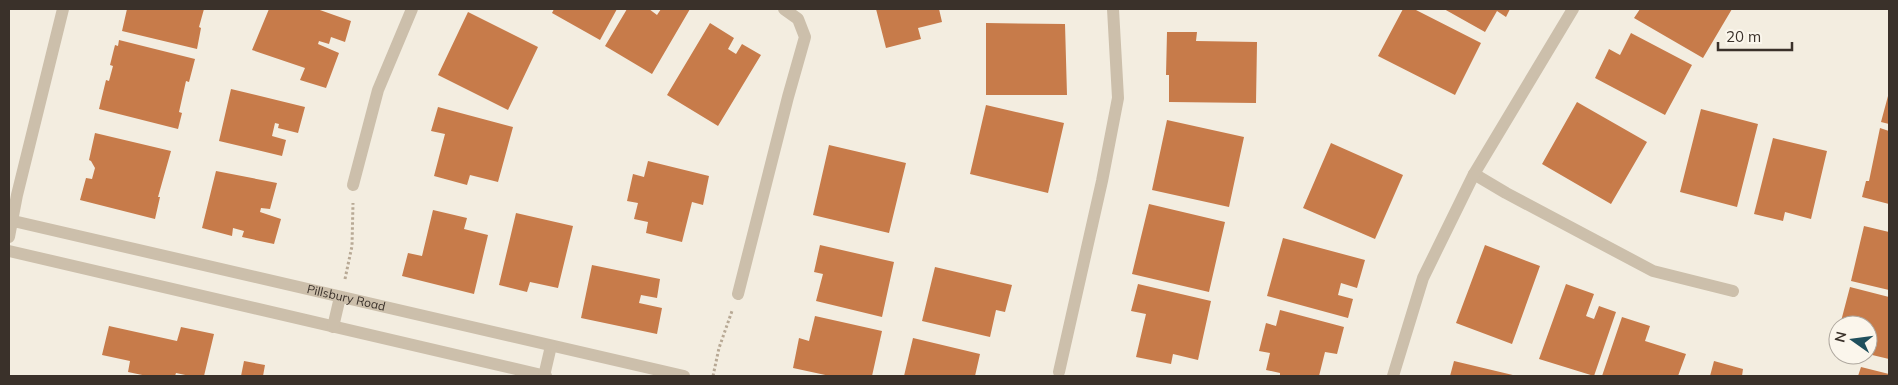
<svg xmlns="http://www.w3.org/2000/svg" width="1898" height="385" viewBox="0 0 1898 385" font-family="Mulish,sans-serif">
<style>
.building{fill:#c77b4a}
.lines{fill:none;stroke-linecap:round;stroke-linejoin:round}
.path{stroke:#b8a995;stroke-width:3;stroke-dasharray:2.5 2.5;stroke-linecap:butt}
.minor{stroke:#ccbfab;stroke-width:12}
.labels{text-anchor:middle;stroke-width:4;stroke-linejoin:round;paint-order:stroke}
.street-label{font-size:12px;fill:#3a312a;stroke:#fbf6ec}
</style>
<rect width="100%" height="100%" fill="#f3ede0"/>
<path class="building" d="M127,9H204L199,27L201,28L197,49L122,31Z
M269,9H317L351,21L345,42L331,37L329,44L319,41L318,44L339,53L326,88L300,80L305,68L252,50Z
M554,9H617L600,40L552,13Z
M627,9H649L657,15L661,9H690L652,74L605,46Z
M876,9H939L942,22L918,28L921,39L886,48Z
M1403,9H1414L1481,43L1455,95L1378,56Z
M1444,9H1510L1506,17L1497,11L1485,32Z
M1640,9H1732L1703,58L1634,18Z
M468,12L538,47L508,110L438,75Z
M710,23L734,38L728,49L736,54L742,44L761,55L718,126L667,95Z
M986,23L1065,24L1067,95H986Z
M1167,32H1197L1196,41L1257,42L1256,103L1169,102V75H1166Z
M1631,33L1692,65L1665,115L1595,78L1609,49L1620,55Z
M119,40L195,59L189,82L186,81L179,112L182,113L178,129L99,109L106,80L109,81L113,66L110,65L115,45L118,46Z
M231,89L305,107L298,133L278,128L279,124L275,123L272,136L286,140L282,156L219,141Z
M1888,96L1889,97V124L1881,122Z
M1577,102L1647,142L1611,204L1542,164Z
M986,105L1064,123L1048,193L970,174Z
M438,107L513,127L498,182L470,175L467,185L434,176L445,134L431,131Z
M1701,109L1758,124L1737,207L1680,192Z
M1167,120L1244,137L1229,207L1152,190Z
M1880,128L1889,131V204L1862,197L1866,181H1869Z
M95,133L171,151L158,197H160L155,219L80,200L86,178L92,179L95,168L91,161L89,160Z
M1773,138L1827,151L1811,219L1785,212L1783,221L1754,214Z
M1331,143L1403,175L1375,239L1303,208Z
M829,145L906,163L889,233L813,215Z
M648,161L709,176L703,205L692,202L682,242L646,233L648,222L634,219L638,203L627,201L633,174L644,177Z
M216,171L277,183L270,209L261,208L260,212L281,219L274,244L242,237L244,231L233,228L232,236L202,228Z
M1149,204L1225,222L1209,292L1132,274Z
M433,210L467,218L464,229L488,235L474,294L402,276L408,253L422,256Z
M516,213L573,226L558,288L530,282L527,292L499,285Z
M1864,226L1889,232V290L1851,281Z
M1283,238L1365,260L1357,288L1341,283L1338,295L1353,299L1348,318L1267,296Z
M820,245L894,262L882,317L816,301L823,274L814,272Z
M1485,245L1540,266L1512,344L1456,323Z
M592,265L660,279L657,298L641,295L639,303L662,308L657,334L581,318Z
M935,267L1012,285L1005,312L996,310L990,337L922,321Z
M1138,284L1211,301L1198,360L1173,354L1171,364L1136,357L1146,314L1131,311Z
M1566,284L1594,294L1586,316L1594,319L1599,306L1616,312L1594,376L1539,359Z
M1850,287L1889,297V359L1868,354V325H1840Z
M1280,310L1344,327L1337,354L1325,352L1319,376H1280V373L1266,370L1270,353L1259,351L1266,323L1276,326Z
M815,316L882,331L872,376H830L793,368L799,338L809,341Z
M1622,317L1650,326L1645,341L1686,354L1678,376H1602Z
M109,326L177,341L181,327L214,334L204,376H190L176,373L175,376H147L128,372L130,361L102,355Z
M913,338L980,354L975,376H904Z
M244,361L265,365L263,376H241Z
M1454,361L1517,376H1450Z
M1714,361L1743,369L1742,376H1710Z
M1861,367L1889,374V376H1858Z"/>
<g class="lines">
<path class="path" d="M345,279L352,246L353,203
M713,376L719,348L732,311"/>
<g class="minor">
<path d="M1474,174L1506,193L1653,271L1733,291"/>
<path d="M353,185L378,90L412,9"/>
<path id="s1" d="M9,220L684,376"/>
<path d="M9,237L17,195L63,9"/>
<path d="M9,251L546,376"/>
<path d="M738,294L788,97L805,37L798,19L784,9"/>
<path d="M333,327L340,297"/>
<path d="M1059,372L1102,181L1118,98L1113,9"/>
<path d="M544,376L551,346"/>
<path d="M1393,376L1423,278L1474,174L1573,9"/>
</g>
</g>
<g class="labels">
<g class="street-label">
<text dy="4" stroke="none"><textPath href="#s1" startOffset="346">Pillsbury Road</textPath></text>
</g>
</g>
<rect width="1898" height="385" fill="none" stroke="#3a312a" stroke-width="20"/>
<g transform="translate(1853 340) rotate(284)"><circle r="24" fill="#fbf6ec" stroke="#aea79e"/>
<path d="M0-4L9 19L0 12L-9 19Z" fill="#1f4f5c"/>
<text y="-8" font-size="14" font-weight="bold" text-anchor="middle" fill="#3a312a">N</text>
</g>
<path d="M1718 42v8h74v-8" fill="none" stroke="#3a312a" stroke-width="2.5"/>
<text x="1726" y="42" font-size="15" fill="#3a312a" stroke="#fbf6ec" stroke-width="4" paint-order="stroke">20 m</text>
</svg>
